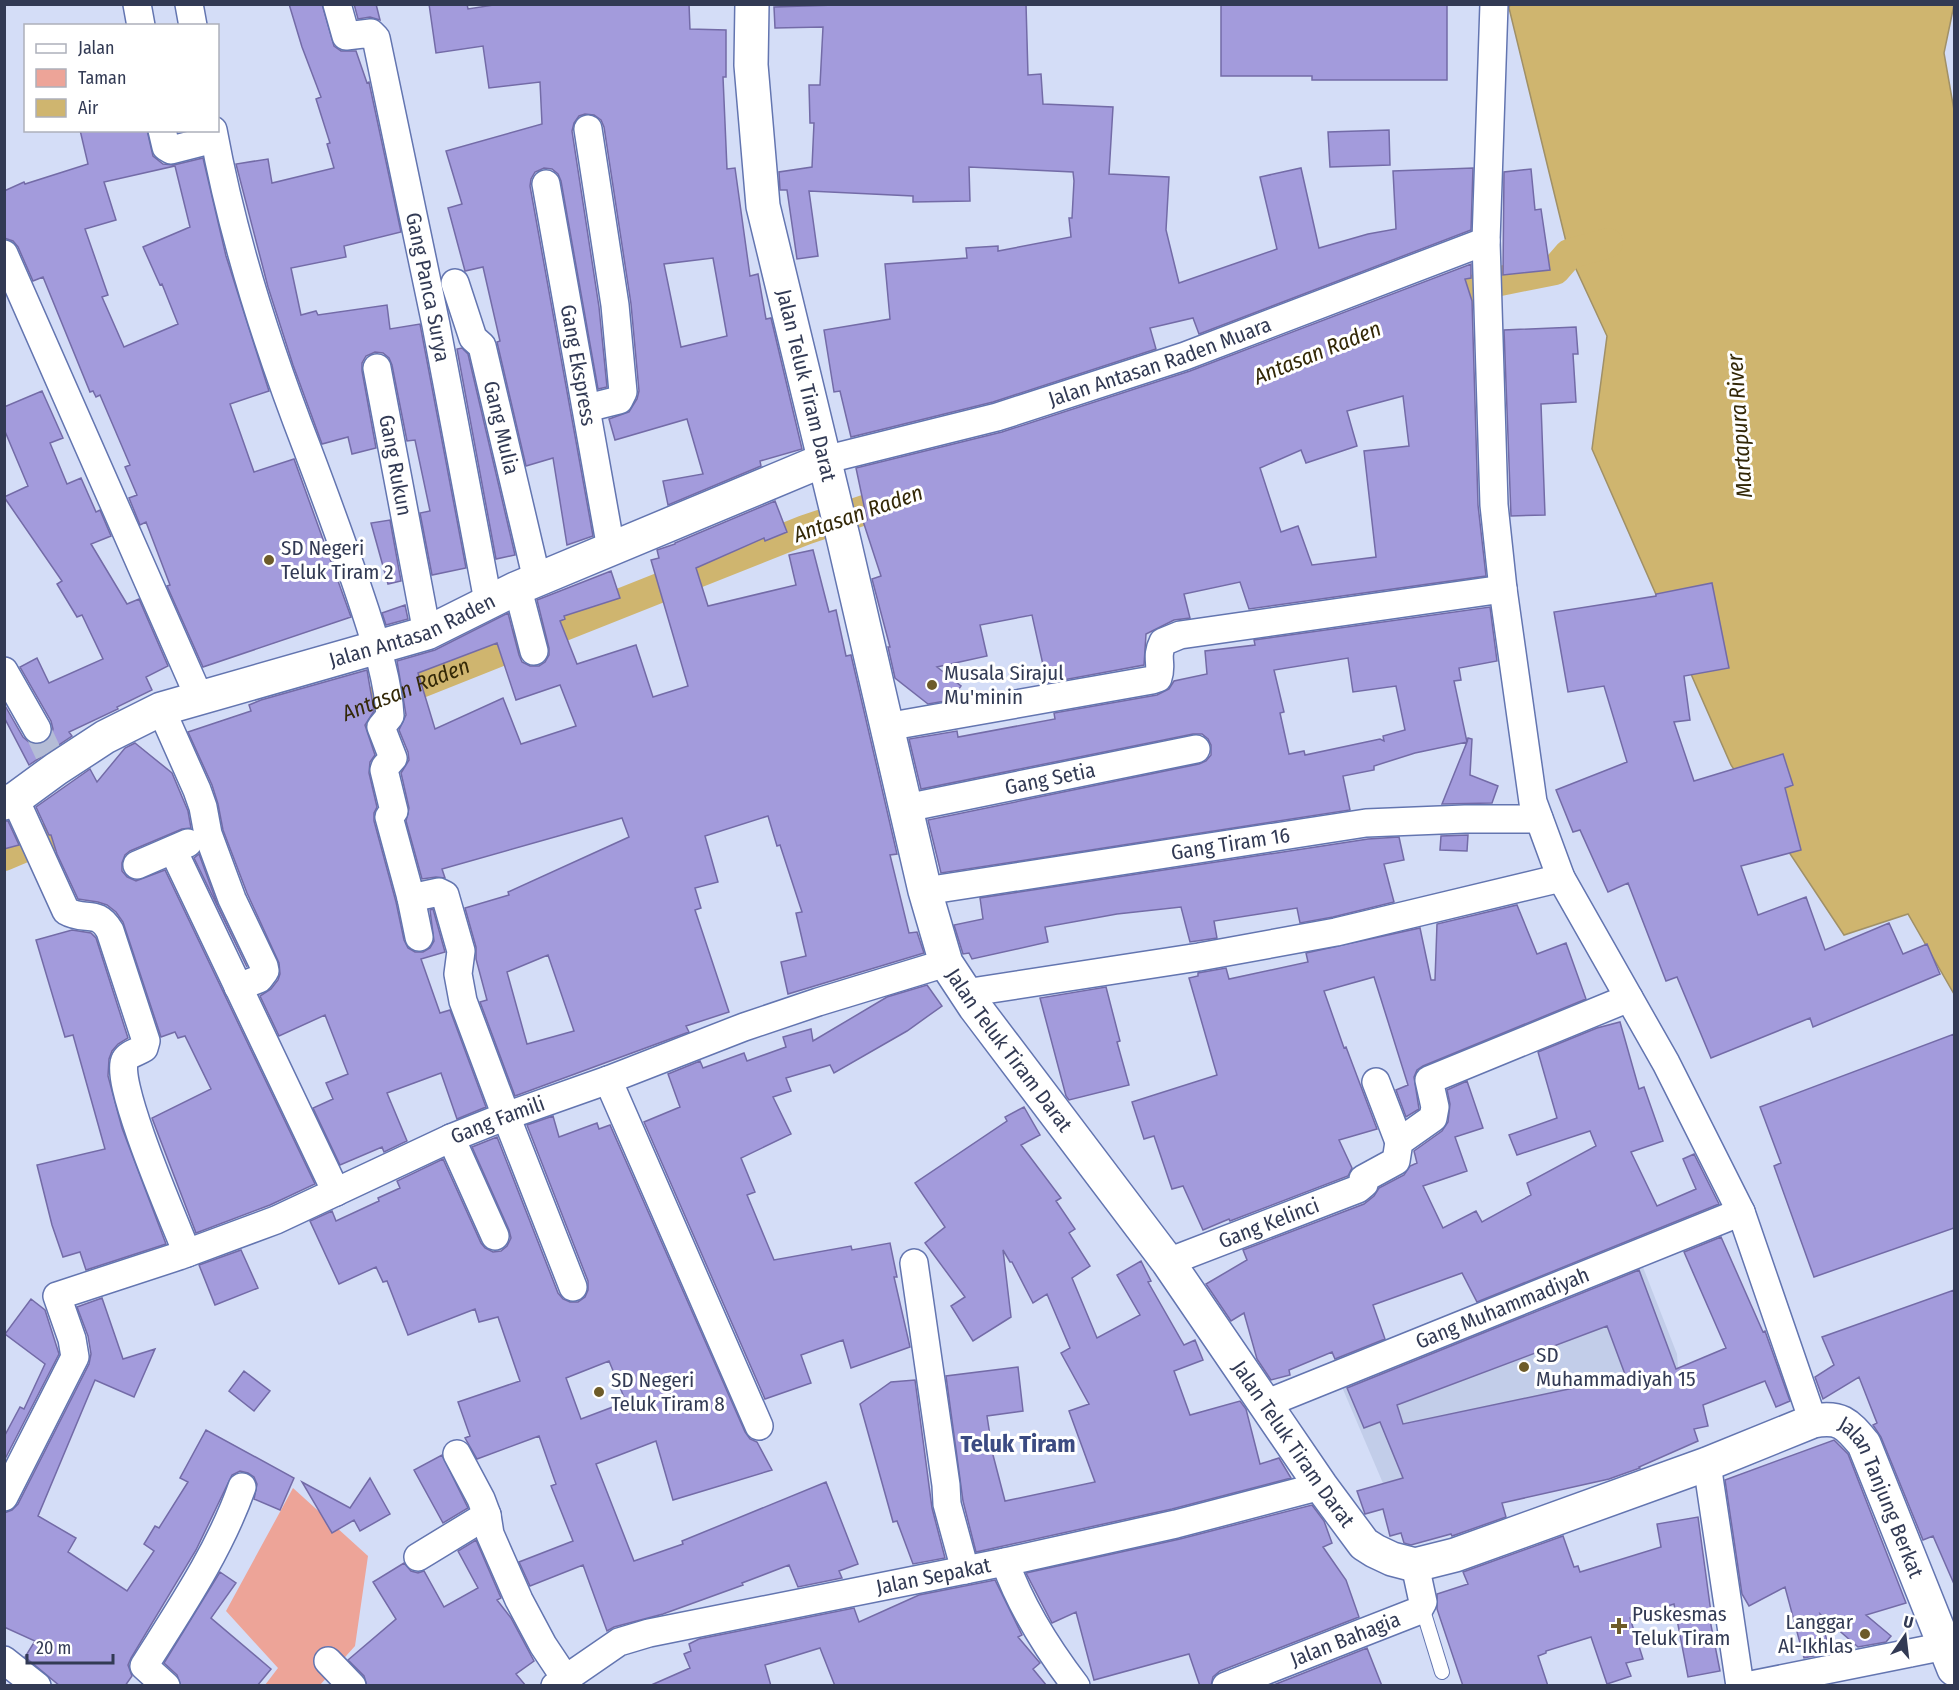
<svg xmlns="http://www.w3.org/2000/svg" width="1959" height="1690" viewBox="0 0 1959 1690" font-family="'Fira Sans Condensed',sans-serif">
<style>
.built{fill:#c2cde9}
.green{fill:#eda498}
.water{fill:#cfb56f;stroke:#a09067;stroke-width:1.5}
.lines{fill:none;stroke-linecap:round;stroke-linejoin:round}
.canal{stroke:#cfb56f;stroke-width:30}
.building{fill:#a39bdc;stroke:#736ba7;stroke-width:1.5;fill-rule:evenodd}
.minor-tunnel{stroke:#b4bcd6;stroke-width:27;stroke-dasharray:27 14;stroke-linecap:butt}
.service-casing{stroke:#6375b0;stroke-width:16}
.minor-casing{stroke:#6375b0;stroke-width:30}
.tertiary-casing{stroke:#6375b0;stroke-width:36}
.service{stroke:#fff;stroke-width:14}
.minor{stroke:#fff;stroke-width:27}
.tertiary{stroke:#fff;stroke-width:33}
.poi-dot{fill:#6d5b29;stroke:#fff;stroke-width:2}
.labels{text-anchor:middle;stroke-width:6;stroke-linejoin:round;paint-order:stroke}
.street-label{font-size:21px;fill:#323a54;stroke:#fff}
.poi-label{font-size:21px;fill:#323a54;stroke:#fff;text-anchor:start}
.water-label{font-size:22px;font-style:italic;fill:#332807;stroke:#fff}
.quarter-label{font-size:24px;font-weight:bold;fill:#3b4b82;stroke:#fff}
</style>
<rect width="100%" height="100%" fill="#d4ddf7"/>
<path class="built" d="M1639,1257L1677,1354L1681,1410L1385,1488L1339,1380Z"/>
<path class="green" d="M293,1488L368,1556L355,1646L320,1685H265L278,1668L226,1611Z"/>
<path class="water" d="M1510,4L1954,5L1944,53L1954,110V994L1908,914L1844,935L1731,765L1592,449L1607,336L1569,254L1509,8Z"/>
<g class="lines">
<g class="canal">
<path d="M1431,308L1490,283L1555,270L1569,254L1608,243"/>
<path id="s1" d="M335,717L805,530L903,497"/>
<path d="M4,856L89,820"/>
</g>
</g>
<path class="building" d="M289,4H322L334,46L341,51H356L367,83L369,82L401,232L344,246L346,257L291,268L301,315L316,311L318,315L387,305L390,329L420,324L466,568L432,575L420,513L430,511L415,440L407,441L392,365L389,358L383,353L375,352L366,356L362,363V371L376,448L352,454L348,437L322,444L293,365L268,287L236,164L268,159L272,183L334,168L327,144L330,143L316,99L321,97L302,47Z
M354,4H376L380,20L370,17L358,19Z
M429,4H467L468,9L500,4H689L690,29L726,30V77H723L727,169L735,168L750,276L758,274L766,319L771,318L802,449L760,461L761,466L668,505L663,481L703,474L687,419L615,440L609,419L629,412L637,399L639,391L631,304L604,127L601,120L594,115L585,114L579,116L574,123L572,131L599,307L607,387L598,389L561,181L558,174L552,169L544,168L535,172L531,179L530,186L593,536L567,545L553,458L526,466L497,342L500,341L483,267L465,271L448,208L462,204L446,151L542,124L540,82L489,88L483,46L436,53ZM713,258L727,336L681,347L664,264Z
M867,4H1026L1028,75L1041,74L1043,104L1113,107L1109,174L1169,177L1166,230L1179,283L1277,249L1260,177L1301,168L1319,248L1368,234L1396,229L1393,171L1473,168L1471,230L1199,334L1193,318L1150,328L1156,349L993,402L851,437L840,391L834,392L824,330L890,319L885,264L967,258L966,248L998,246V251L1071,237L1069,218H1072L1074,181L1073,172L969,167L970,201L913,202V196L809,191L818,256L797,259L787,190H780L779,172L812,167L814,123H810L809,85H820L823,27L775,28L774,7Z
M1221,4H1447V80H1312V76H1221Z
M80,130H147L153,156L163,164L174,165L203,158L226,256L269,391L230,404L254,472L294,459L351,617L203,667L167,586L170,585L146,522L140,525L129,498L137,495L125,467L130,465L100,395L96,397L93,391L90,392L43,277L33,281L18,247L13,241L4,238V191L24,182L25,184L88,164ZM175,166L190,227L143,247L160,285L162,284L178,324L124,347L102,297L108,295L85,229L116,220L104,182Z
M1389,130L1390,165L1330,167L1328,132Z
M1531,169L1535,210L1541,209L1550,270L1503,275L1504,172Z
M1471,264V278L1465,279L1472,301L1478,505L1486,576L1249,609L1240,582L1184,594L1190,618L1174,620L1146,634L1144,665L1047,683L1032,615L980,625L987,656L937,667L961,686L951,700L928,704L895,678L888,647H890L872,579L881,576L863,521L867,520L856,468L1002,432L1190,371ZM1403,396L1409,446L1364,451L1376,557L1312,565L1298,526L1281,532L1260,468L1301,450L1306,463L1357,446L1347,411Z
M1576,327L1578,354H1573L1576,402L1541,404L1545,515L1511,516L1504,330Z
M462,348L468,354L515,555L496,559L457,349Z
M42,391L63,438L50,443L67,484L81,478L96,512L100,510L111,536L91,544L127,604L139,599L168,666L146,677L152,690L117,707L118,709L69,732L72,736L29,765L4,717V704L23,737L30,743L37,745L45,742L51,736L53,729L51,721L20,667L37,658L49,683L103,659L82,615L77,617L57,584L62,581L4,497L28,486L4,429V407Z
M775,501L787,532L765,541L764,538L696,568L708,606L796,585L789,555L813,550L829,612L836,610L846,656L851,655L897,854L890,855L909,933L917,932L924,953L788,994L781,962L806,956L796,913L802,912L780,845L777,846L768,816L705,836L718,882L695,888L701,908L695,910L729,1012L686,1026L689,1032L515,1096L480,1002L487,1000L476,959V947L465,908L509,895L508,892L629,837L622,818L442,869L445,878L436,877L422,879L406,821L409,808L401,773L409,760L408,752L399,730L406,715L397,661L435,650L508,613L519,655L522,662L530,666H539L545,662L549,655V648L537,600L611,571L620,598L564,616L565,619L560,621L577,664L636,645L653,697L688,686L651,560L659,558L657,550L675,544V543ZM497,643L516,700L560,685L576,726L521,744L503,698L435,729L418,673ZM548,955L574,1031L527,1044L507,972Z
M390,520L401,581L388,584L371,523Z
M1712,583L1729,668L1684,676L1690,720L1674,722L1694,781L1783,754L1793,785L1785,788L1801,850L1741,866L1758,915L1806,897L1825,950L1889,923L1903,954L1927,944L1940,974L1813,1027L1810,1018L1711,1058L1677,977L1666,981L1628,883L1608,892L1580,830L1573,832L1556,790L1627,762L1604,686L1568,692L1554,612L1656,596V594Z
M405,605L408,619L386,625L382,613Z
M1490,607L1497,661L1459,668L1461,680L1454,681L1467,742L1468,738L1472,739L1470,775L1498,786L1492,803L1442,804L1467,742L1415,753L1374,766V770L1343,776L1350,810L941,873L928,820L1199,764L1206,761L1211,755V745L1208,739L1202,734H1193L921,789L909,739L957,731L958,737L1055,719L1054,713L1157,695L1169,689L1174,681L1207,674L1205,651L1255,645L1254,640ZM1348,658L1353,692L1396,686L1405,730L1383,736L1384,741L1380,739L1305,755L1304,751L1289,754L1280,713L1284,712L1274,670Z
M367,670L374,711L365,725L375,755L370,762L369,773L377,807L374,813V821L396,902L404,940L408,948L415,952H423L430,948L434,941L430,910L433,909L445,952L421,959L440,1013L450,1010L486,1107L457,1119L441,1073L387,1093L407,1141L384,1152L382,1147L340,1165L313,1108L333,1099L326,1083L348,1074L325,1015L279,1036L260,996L271,989L278,980L280,974L279,963L247,893L223,830L218,804L212,785L188,732L251,711L249,705L261,700Z
M135,743L172,773L188,811L191,828L182,829L130,851L125,855L122,863V871L127,877L136,881L165,870L315,1184L270,1205L196,1233L152,1118L211,1089L185,1036L178,1038L175,1032L161,1037L123,922L116,912L107,905L98,902L78,899L57,854L51,835H49L36,807L90,769L97,782L125,748Z
M4,821H8L19,845L4,849Z
M1468,835L1467,851L1440,850L1441,836Z
M1399,837L1404,860L1384,864L1394,902L1333,917L1300,923L1297,908L1214,921L1217,938L1190,942L1181,907L1117,914L1045,927L1048,942L972,959L969,953L963,954L954,925L983,919L980,898L1368,839Z
M199,854L218,906L247,967L194,858Z
M1517,905L1537,954L1566,943L1586,999L1423,1066L1417,1070L1414,1077L1419,1109L1406,1117L1396,1090L1408,1085L1374,977L1324,991L1344,1048L1346,1047L1377,1129L1339,1140L1352,1168L1348,1176L1230,1221L1229,1219L1203,1230L1183,1186L1172,1189L1154,1136L1144,1139L1132,1102L1217,1075L1189,978L1198,976V973L1226,968L1229,979L1308,962L1306,953L1420,928L1431,980H1435L1437,924Z
M72,930L91,933L96,938L128,1038L118,1044L112,1051L109,1059L108,1076L122,1128L166,1244L86,1270L80,1252L63,1257L52,1225L37,1165L105,1149L73,1035L65,1037L36,940Z
M927,985L942,1006L907,1031L834,1073L830,1065L786,1078L791,1091L773,1097L791,1134L741,1158L755,1192L747,1195L774,1260L851,1246L852,1250L890,1243L897,1277H894L910,1347L851,1368L843,1340L801,1355L811,1383L765,1399L644,1122L680,1107L668,1074L700,1061L703,1068L744,1053L747,1061L786,1047L783,1037L811,1029L813,1041L887,997Z
M1106,987L1120,1041L1117,1042L1129,1085L1069,1100L1066,1096L1040,998Z
M1620,1022L1639,1089L1644,1087L1663,1141L1631,1152L1657,1206L1696,1189L1683,1159L1694,1154L1719,1204L1477,1302L1462,1273L1373,1305L1385,1339L1335,1359L1332,1352L1289,1370L1290,1375L1271,1380L1257,1359L1244,1313L1231,1321L1206,1284L1247,1260L1243,1250L1364,1204L1374,1196L1379,1188L1404,1175L1410,1166L1417,1163L1414,1151L1442,1131L1448,1122L1450,1104L1447,1090L1467,1081L1483,1128L1455,1137L1467,1171L1423,1186L1443,1228L1476,1211L1482,1222L1531,1195L1527,1183L1596,1146L1590,1131L1517,1155L1509,1135L1557,1118L1538,1052L1597,1028Z
M1954,1034V1228L1814,1277L1774,1166L1781,1163L1760,1107Z
M1024,1107L1040,1135L1021,1145L1061,1198L1056,1201L1075,1229L1069,1233L1090,1266L1072,1278L1097,1338L1140,1315L1117,1275L1141,1261L1151,1281L1148,1282L1184,1345L1195,1340L1203,1360L1174,1371L1190,1415L1240,1401L1246,1409L1260,1464L1279,1458L1291,1478L1172,1509L976,1552L963,1501L946,1376L1018,1367L1023,1411L987,1416L993,1455L1005,1501L1095,1482L1069,1411L1089,1404L1061,1353L1070,1348L1047,1294L1033,1303L1012,1262H1010L1003,1250L1011,1317L973,1341L951,1306L965,1297L925,1243L945,1227L915,1183L1007,1121L1005,1117Z
M553,1116L559,1137L597,1123L599,1129L610,1125L745,1432L750,1439L757,1442L772,1470L673,1500L656,1441L596,1464L634,1561L683,1544L682,1541L826,1482L858,1564L839,1571L842,1578L798,1587L789,1565L742,1583L743,1585L663,1614L614,1627L607,1631L583,1565L530,1586L519,1562L573,1541L551,1486L556,1484L539,1436L477,1459L465,1438L470,1436L458,1402L520,1381L498,1317L479,1322L475,1309L408,1335L387,1281L383,1282L376,1267L339,1284L310,1221L332,1211L336,1221L379,1201L378,1198L400,1188L397,1181L443,1159L481,1243L485,1248L493,1252L501,1251L507,1246L511,1238L509,1230L472,1147L497,1137L558,1293L563,1299L570,1302H578L585,1297L588,1290V1281L527,1125ZM609,1361L626,1402L581,1419L566,1378Z
M1721,1237L1763,1332L1765,1331L1790,1401L1776,1407L1765,1381L1703,1405L1708,1426L1694,1429L1698,1441L1639,1467L1640,1468L1609,1479L1502,1503L1506,1517L1452,1536L1451,1534L1411,1545L1404,1543L1401,1533L1390,1536L1383,1509L1365,1514L1357,1491L1403,1478L1380,1422L1364,1428L1347,1388L1639,1270L1676,1369L1726,1348L1684,1252ZM1607,1326L1626,1377L1403,1424L1397,1405Z
M241,1250L258,1288L215,1305L199,1265Z
M1954,1290V1584L1933,1536L1923,1540L1881,1437L1873,1425L1877,1423L1859,1377L1823,1399L1815,1377L1834,1365L1822,1337Z
M102,1298L123,1359L155,1349L134,1397L95,1380L38,1516L76,1538L68,1552L127,1591L154,1551L144,1544L155,1526L159,1528L188,1482L180,1478L206,1430L294,1478L280,1510L254,1499L257,1484L254,1477L248,1473L240,1471L232,1475L196,1550L131,1658L128,1665L132,1676L125,1686H60L25,1657L35,1641L4,1627V1513L12,1510L18,1504L89,1364L91,1354L88,1336L77,1307Z
M31,1299L45,1310L59,1354L4,1461V1437L20,1407L24,1409L45,1364L5,1334Z
M244,1371L270,1391L254,1411L229,1391Z
M915,1380L932,1508L945,1558L913,1564L897,1521L893,1522L860,1404L891,1382Z
M1834,1440L1848,1454L1906,1603L1866,1615L1891,1636L1886,1642L1858,1647L1820,1614L1830,1653L1804,1658L1785,1587L1749,1606L1742,1594L1725,1480Z
M442,1455L468,1508L443,1523L414,1470Z
M370,1478L390,1514L360,1531L354,1520L332,1533L302,1482L350,1508Z
M1312,1505L1324,1521L1332,1543L1323,1547L1346,1580L1359,1617L1220,1671L1213,1677L1211,1686H1200L1189,1654L1094,1680L1076,1612L1052,1623L1026,1573L1180,1539Z
M1698,1517L1712,1620H1710L1720,1671L1688,1677L1674,1604L1630,1618L1643,1659L1626,1663L1631,1676L1607,1684L1591,1637L1546,1651V1653L1538,1656L1548,1686H1463L1437,1609V1594L1468,1584L1463,1572L1563,1536L1574,1567L1578,1566L1580,1572L1661,1547L1657,1524Z
M476,1540L501,1598L497,1600L511,1618L534,1661L516,1674L526,1686H367L364,1676L348,1660L396,1619L373,1582L404,1563L411,1571L418,1573L424,1571L444,1607L478,1588L458,1551Z
M220,1572L236,1583L211,1618L271,1669L257,1686H181L177,1675L164,1663Z
M995,1580L1022,1635L1018,1637L1040,1663L1033,1669L1047,1686H835L820,1648L765,1665L771,1686H649L690,1668L684,1654L691,1651L689,1644L699,1639L854,1608L859,1622L919,1595Z
M1367,1648L1382,1686H1271Z"/>
<g class="lines">
<path class="minor-tunnel" d="M37,729L52,761"/>
<g class="service-casing">
<path id="service" d="M1422,1607L1442,1672"/>
</g>
<g class="minor-casing">
<g id="minor">
<path d="M137,4L141,26"/>
<path d="M189,4L193,26"/>
<path id="s2" d="M337,4L346,36L371,33L376,38L436,325L488,601"/>
<path d="M1494,4L1486,241L1494,505L1503,589L1533,802L1561,878L1666,1063L1741,1212L1813,1421"/>
<path d="M162,130L166,147L171,150L214,139"/>
<path d="M213,130C233,239 267,345 307,448C327,501 347,555 365,610C376,644 388,679 390,716L381,727L393,758L385,767L384,770L394,811L389,817L411,898L439,892L445,895L461,951L458,974L463,1001L506,1116L573,1287"/>
<path id="s3" d="M546,184L611,549"/>
<path d="M4,254L199,697"/>
<path id="s4" d="M455,283L473,338L482,346L537,580"/>
<path id="s5" d="M377,368L427,633"/>
<path d="M587,408L619,400L623,392L615,305L588,129"/>
<path id="s6" d="M824,460L997,417L1185,356L1486,241"/>
<path d="M515,589L521,601L534,651"/>
<path d="M4,671L37,729"/>
<path d="M161,709L197,790L203,807L208,834L232,899L264,966L265,971L259,979L238,987"/>
<path d="M886,727L1152,680L1158,678C1163,664 1155,658 1163,642L1180,635L1503,589"/>
<path d="M15,799L66,911C85,922 97,908 110,931L146,1041L144,1048C138,1052 128,1054 125,1060C113,1081 176,1225 187,1253"/>
<path id="s7" d="M906,808L1196,749"/>
<path d="M173,850L336,1192"/>
<path d="M137,865L188,843"/>
<path id="s8" d="M925,891L1366,823L1465,819H1539"/>
<path d="M411,898L419,937"/>
<path d="M965,993L1199,957L1336,932L1561,878"/>
<path d="M608,1080L759,1426"/>
<path d="M1376,1082L1399,1142"/>
<path d="M451,1138L495,1236"/>
<path id="s9" d="M1168,1262L1358,1189L1364,1184L1363,1179L1396,1161L1399,1142L1433,1118L1435,1107L1429,1080L1629,998"/>
<path d="M914,1263L946,1485L947,1504L965,1570"/>
<path id="s10" d="M1265,1404L1741,1212"/>
<path d="M457,1454L481,1499L487,1515L490,1534L519,1600L543,1645L565,1678"/>
<path d="M1707,1464L1740,1686"/>
<path id="s11" d="M4,1497L75,1357L72,1339L57,1296L179,1256L276,1220L451,1138L506,1116L608,1080L744,1027L818,1002L946,963"/>
<path d="M418,1557L487,1515"/>
<path d="M1005,1562C1021,1607 1047,1648 1076,1686"/>
<path d="M4,1660L37,1686"/>
<path d="M328,1661L352,1686"/>
<path d="M166,1686L144,1666C180,1609 219,1552 242,1487"/>
<path id="s12" d="M555,1686L619,1642L649,1633L1005,1562L1176,1524L1321,1486"/>
<path id="s13" d="M1226,1686L1418,1611L1423,1602L1415,1565"/>
<path d="M1746,1686L1945,1646"/>
</g>
</g>
<g class="tertiary-casing">
<g id="tertiary">
<path id="s14" d="M752,4L751,65L763,206L844,541L925,891L946,963L975,1007L1168,1262L1321,1486L1364,1544L1375,1551L1392,1559L1415,1565L1455,1555L1707,1464L1813,1421C1841,1416 1847,1424 1864,1444L1954,1669"/>
<path id="s15" d="M4,803L15,799L56,769L105,737L161,709L427,633L515,589L824,460"/>
</g>
</g>
<use href="#service" class="service"/>
<use href="#minor" class="minor"/>
<use href="#tertiary" class="tertiary"/>
</g>
<g class="poi-dot">
<circle cx="269" cy="560" r="6"/>
<circle cx="932" cy="685" r="6"/>
<circle cx="1524" cy="1367" r="6"/>
<circle cx="599" cy="1392" r="6"/>
<path d="M1616 1617h6v6h6v6h-6v6h-6v-6h-6v-6h6z"/>
<circle cx="1865" cy="1634" r="6"/>
</g>
<g class="labels">
<g class="street-label">
<text dy="7" stroke="none"><textPath href="#s2" startOffset="320">Gang Panca Surya</textPath></text>
<text dy="7" stroke="none"><textPath href="#s6" startOffset="350">Jalan Antasan Raden Muara</textPath></text>
<text dy="7" stroke="none"><textPath href="#s3" startOffset="184">Gang Ekspress</textPath></text>
<text dy="7" stroke="none"><textPath href="#s14" startOffset="387">Jalan Teluk Tiram Darat</textPath></text>
<text dy="7" stroke="none"><textPath href="#s4" startOffset="154">Gang Mulia</textPath></text>
<text dy="7" stroke="none"><textPath href="#s5" startOffset="99">Gang Rukun</textPath></text>
<text dy="7" stroke="none"><textPath href="#s15" startOffset="447">Jalan Antasan Raden</textPath></text>
<text dy="7" stroke="none"><textPath href="#s7" startOffset="147">Gang Setia</textPath></text>
<text dy="7" stroke="none"><textPath href="#s8" startOffset="309">Gang Tiram 16</textPath></text>
<text dy="7" stroke="none"><textPath href="#s14" startOffset="1089">Jalan Teluk Tiram Darat</textPath></text>
<text dy="7" stroke="none"><textPath href="#s11" startOffset="696">Gang Famili</textPath></text>
<text dy="7" stroke="none"><textPath href="#s9" startOffset="108">Gang Kelinci</textPath></text>
<text dy="7" stroke="none"><textPath href="#s10" startOffset="256">Gang Muhammadiyah</textPath></text>
<text dy="7" stroke="none"><textPath href="#s14" startOffset="1575">Jalan Teluk Tiram Darat</textPath></text>
<text dy="7" stroke="none"><textPath href="#s14" startOffset="2292">Jalan Tanjung Berkat</textPath></text>
<text dy="7" stroke="none"><textPath href="#s12" startOffset="399">Jalan Sepakat</textPath></text>
<text dy="7" stroke="none"><textPath href="#s13" startOffset="128">Jalan Bahagia</textPath></text>
</g>
<g class="poi-label">
<text x="281" y="555">SD Negeri<tspan x="281" dy="24">Teluk Tiram 2</tspan></text>
<text x="944" y="680">Musala Sirajul<tspan x="944" dy="24">Mu'minin</tspan></text>
<text x="1536" y="1362">SD<tspan x="1536" dy="24">Muhammadiyah 15</tspan></text>
<text x="611" y="1387">SD Negeri<tspan x="611" dy="24">Teluk Tiram 8</tspan></text>
<text x="1632" y="1621">Puskesmas<tspan x="1632" dy="24">Teluk Tiram</tspan></text>
<text x="1853" y="1629" text-anchor="end">Langgar<tspan x="1853" dy="24">Al-Ikhlas</tspan></text>
</g>
<g class="water-label">
<text transform="translate(1317 352) rotate(-22)" y="8">Antasan Raden</text>
<text transform="translate(1739 426) rotate(-94)" y="8">Martapura River</text>
<text transform="translate(858 513) rotate(-19)" y="8">Antasan Raden</text>
<text dy="8" stroke="none"><textPath href="#s1" startOffset="76">Antasan Raden</textPath></text>
</g>
<g class="quarter-label">
<text x="1018" y="1452">Teluk Tiram</text>
</g>
</g>
<rect width="1959" height="1690" fill="none" stroke="#323a54" stroke-width="12"/>
<rect x="24" y="24" width="195" height="108" fill="#ffffff" stroke="#adb0bb" stroke-width="1.5"/>
<rect x="36" y="44" width="30" height="9" fill="#ffffff" stroke="#adb0bb" stroke-width="1.5"/>
<text x="78" y="54" font-size="18" fill="#323a54">Jalan</text>
<rect x="36" y="69" width="30" height="18" fill="#eda498" stroke="#adb0bb" stroke-width="1.5"/>
<text x="78" y="84" font-size="18" fill="#323a54">Taman</text>
<rect x="36" y="99" width="30" height="18" fill="#cfb56f" stroke="#adb0bb" stroke-width="1.5"/>
<text x="78" y="114" font-size="18" fill="#323a54">Air</text>
<g transform="translate(1905 1636) rotate(14)" stroke="#ffffff" stroke-width="4.5" paint-order="stroke">
<path d="M0-4.5L10 22L0 15L-10 22Z" fill="#323a54"/>
<text y="-9" font-size="16" font-weight="bold" text-anchor="middle" fill="#323a54">U</text>
</g>
<path d="M27 1654v9h86v-9" fill="none" stroke="#323a54" stroke-width="3"/>
<text x="36" y="1654" font-size="18" fill="#323a54" stroke="#ffffff" stroke-width="4.5" paint-order="stroke">20 m</text>
</svg>
